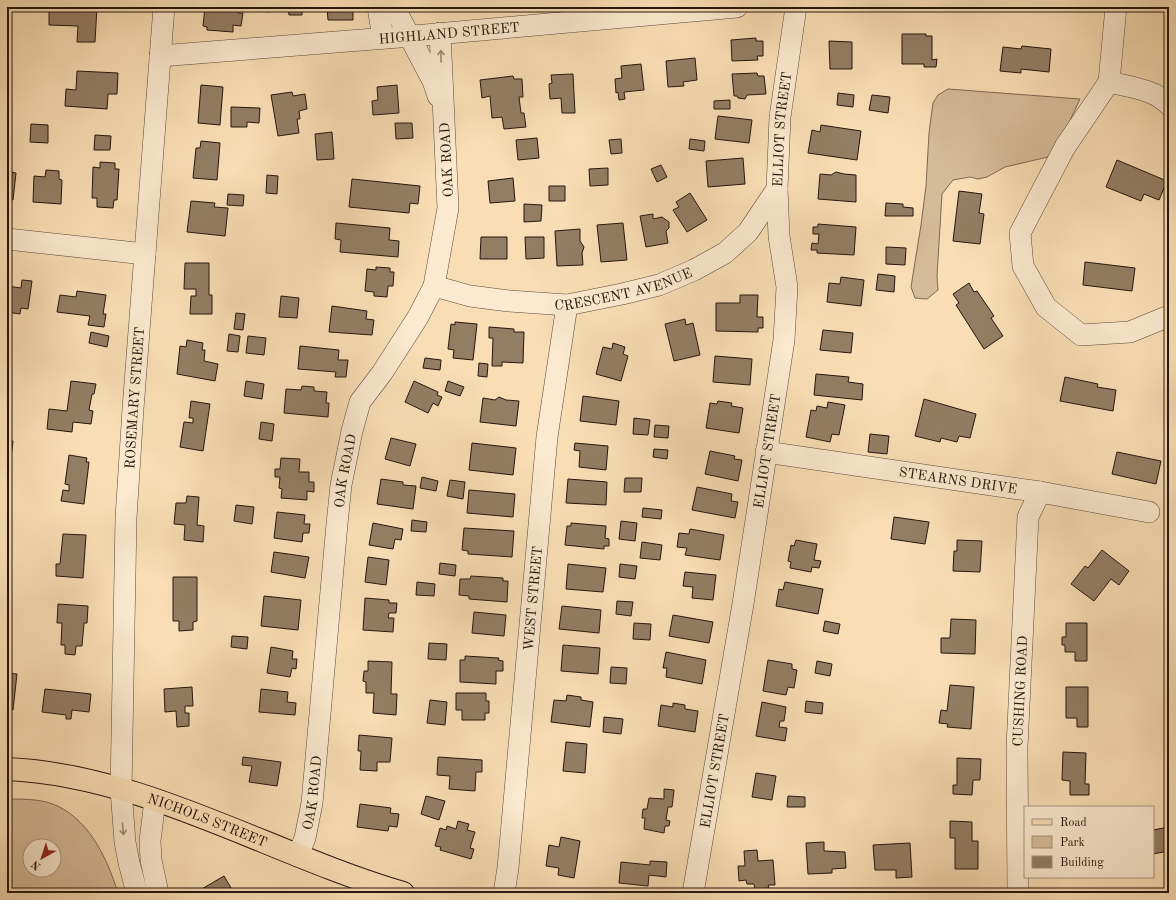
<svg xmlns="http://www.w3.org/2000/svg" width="1176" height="900" viewBox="0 0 1176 900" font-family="'Old Standard TT',serif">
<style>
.green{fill:#d5bc98;stroke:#7d6952;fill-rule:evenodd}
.building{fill:#937e64;stroke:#25160d}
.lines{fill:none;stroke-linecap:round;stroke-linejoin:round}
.minor-casing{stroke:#5a4837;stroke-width:22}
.major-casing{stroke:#25160d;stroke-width:24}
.minor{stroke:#fbeacf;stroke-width:21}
.major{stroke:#f9deb5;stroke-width:22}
.oneway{stroke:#9b8b78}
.labels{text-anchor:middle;stroke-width:3;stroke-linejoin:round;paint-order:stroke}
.street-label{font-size:14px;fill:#25160d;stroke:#fbeacf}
</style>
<rect width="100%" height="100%" fill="#f9deb5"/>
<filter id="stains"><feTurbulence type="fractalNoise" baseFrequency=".005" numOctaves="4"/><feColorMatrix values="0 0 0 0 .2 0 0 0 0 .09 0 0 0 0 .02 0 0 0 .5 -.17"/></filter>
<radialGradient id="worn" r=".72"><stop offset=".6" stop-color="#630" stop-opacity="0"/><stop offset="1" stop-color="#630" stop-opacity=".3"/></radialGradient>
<path class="green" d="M948,89L1080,99L1055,153L1048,157L1005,167L987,177L978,179L970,177L953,180L942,194L937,276L938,290L927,299L915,298L911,287L921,225L926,186L929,133L933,103L938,95Z
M7,799C20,799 37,799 50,803C88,816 107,858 118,893H7ZM30,846H54V870H30Z"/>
<path class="building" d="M49,7H97L95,42H77L78,26L49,25Z
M205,7H238V13H243L241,26L233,25V32L207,30V27L203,26Z
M252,7H269V12L252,10Z
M288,7H302V15H289Z
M327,7H353V20H328Z
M902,34H926V36H932V60L937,59L936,67H924V64H902Z
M756,38V41H763V56H757L758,60L732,61L731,40Z
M829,41L852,42V69H830Z
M1022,46L1051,49L1049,72L1021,69V73L1000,71L1003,47L1021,49Z
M695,58L697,80L683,82L684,86L668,87L666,61Z
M641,64L644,90L624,92L625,99L619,100L618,92L616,93L615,79L622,78L621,66Z
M77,71L118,73L117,94H108L107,109L65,106L66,89L76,90Z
M757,73L758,76H764L766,94L747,95L745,99L738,98L737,96H734L732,74Z
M573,74L575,113H562L561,98L550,99L549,84L552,83L551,75Z
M513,76L514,79H522L523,97H519L521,113H524L526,127L504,129L502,117L492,118L490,96L482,98L480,80Z
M201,85L223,87L220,125L198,123Z
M397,85L399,113L373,115L372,101L378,100L377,87Z
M292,92L293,96L305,94L307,109L299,111L300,119H297L299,133L278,136L271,95Z
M838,93L854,95L853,107L837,105Z
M872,95L890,97L888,113L869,110Z
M730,100V109H714V101Z
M231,107L260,108L259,123L247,122V127H231Z
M718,116L752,120L749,143L715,139Z
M395,123H412L413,138L396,139Z
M31,124L48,125V143L30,142Z
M821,125L861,131L857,160L808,153L812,130L820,132Z
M332,132L334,159L317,160L315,134Z
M95,135L111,136L110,150H94Z
M537,138L539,158L518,160L516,140Z
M621,139L622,153L611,154L609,140Z
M690,139L705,141L704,151L689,149Z
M201,141L220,143L217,180L193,178L196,148H200Z
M743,158L745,184L708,187L706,161Z
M7,160H11L10,172L16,173L13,200L7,199Z
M1117,160L1167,181L1159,200L1144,194L1141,201L1106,187Z
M100,162L115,163V169H119L117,200H114L113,208L97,207V198H92L93,167L100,168Z
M661,165L667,177L657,182L651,169Z
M608,168V185L590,186L589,169Z
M46,170L59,171V179L62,180L61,204L33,202L34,176L45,177Z
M836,172L844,174L856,175V202L818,199L820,174L831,175Z
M267,175L278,176L277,194L266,193Z
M513,178L515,201L490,203L488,181Z
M352,179L420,186L418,204L410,203L409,213L349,207Z
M549,186H565V201H549Z
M959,191L982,194L979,213L984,214L980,244L953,241Z
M690,193L707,220L687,232L673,210L679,207L676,202Z
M228,194L244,195L243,206L227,205Z
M191,201L215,203L214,207L228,208L225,236L187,232Z
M886,203L903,204V207L913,208V216H885Z
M524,204L542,205L541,221L524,222Z
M653,214V219L662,217L669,222V228L666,231L668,243L646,247L640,216Z
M336,223L390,228L389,240L399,241L398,257L340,252L341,240L335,239Z
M623,223L627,260L601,262L597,225Z
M818,224L856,227L854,255L817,253V250H811L812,243L818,244L819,234H813V227H818Z
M580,229V241L584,247L582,253L583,265L557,266L555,231Z
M481,237H507V259H480Z
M525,237H544V258L526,259Z
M886,247L906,248L905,265L886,264Z
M1085,262L1135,268L1132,291L1083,285Z
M185,263H209V295H212V314H190L191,296H196V289H184Z
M376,267L390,268V272H394L393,286H388L387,297L374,296V292L365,291L367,269L376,270Z
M878,274L895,276L894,292L876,290Z
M841,277L864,280L861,306L827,302L829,283L840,284Z
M22,280L32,281L28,309L21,308L20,314L7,312V286L21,288Z
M969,283L974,292L977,291L994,316L991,318L1003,336L984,349L956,305L959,303L953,294Z
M77,291L106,295L103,314H106L104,327L88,325L90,316L57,312L60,295L76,297Z
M740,295H758L757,317H763V328H758V332L716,331V303H740Z
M281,296L299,298L297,318L279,317Z
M332,306L367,311L366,319L374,320L372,335L329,332Z
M236,313L245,314L243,330L234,329Z
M685,319L686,325L693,323L700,355L674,361L665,324Z
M455,322L477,324L473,360L453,358L454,350L448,349L451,324L455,325Z
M489,327L514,329V332H524L523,363L502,362V366H492L493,338H489Z
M823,330L853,333L851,353L820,350Z
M91,332L109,336L107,347L89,343Z
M229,334L240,336L238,352L227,351Z
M248,336L266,338L264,355L246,353Z
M187,340L203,343L202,350H205L204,361L218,364L215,381L177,374L180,346L186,347Z
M613,343L625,347L623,354L628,356L621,381L596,374L603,347L612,349Z
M300,346L339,350L338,360H348L346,377H335L336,372L298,369Z
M715,356L752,359L750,385L713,382Z
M425,358L441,360L440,370L423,368Z
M479,363L488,364L487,377L478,376Z
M816,374L849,377L848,382L863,384L862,400L814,395Z
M1065,377L1098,384L1097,387L1116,390L1113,411L1060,401Z
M71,381L96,384L94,394H92L89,410L93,411L91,424L73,422L72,432L47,429L49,409L67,411Z
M246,381L264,384L262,399L244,396Z
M414,381L438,392L437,395L442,397L438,406L433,403L428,413L405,402Z
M448,381L464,387L460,396L445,391Z
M302,386L314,387V391L327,392L326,403H329L328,417L284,413L286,389L301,390Z
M583,396L619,401L616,425L580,421Z
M499,397L506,400L519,401L516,426L480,422L483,398L495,400Z
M924,399L976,414L970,438L959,436L957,442L941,438L940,442L915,436Z
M191,401L210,404L203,451L180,447L184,422L193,423V418H189Z
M718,401L732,403L731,406L743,408L739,433L706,428L710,403L717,404Z
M828,402L845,405L839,435L832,434L830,442L806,437L811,410L816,411L817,406L827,408Z
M634,418L650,420L648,435L633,434Z
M261,422L274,424L272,441L259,439Z
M655,425L669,426L668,438L654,437Z
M870,434L889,436L887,454L868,452Z
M391,438L416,444L410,466L385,459Z
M7,441H13L10,465L7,464V468Z
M472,443L516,448L513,475L469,470Z
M575,443L608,446L606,470L579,467L580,451L574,450Z
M654,449L668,450L667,459L653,457Z
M710,451L735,456L734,459L742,460L738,481L705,474Z
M1117,452L1161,461L1156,484L1112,474Z
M69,455L87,458L86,462H89L84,504L61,501L63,490L69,491V485L65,484Z
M281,458L300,459L299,472H309V482H314V492L307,491V500L281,498L282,489L279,488L280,477H275V469H280Z
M422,477L438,481L436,491L420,488Z
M625,478H642L641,492H624Z
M381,479L403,482V485L416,486L413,509L377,504Z
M568,479L607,482L606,505L566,503Z
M450,480L465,482L463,499L447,496Z
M697,487L732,494L731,501L738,502L735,518L692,510Z
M469,490L515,494L513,517L467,513Z
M187,496L199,497L197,525L204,526L203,542L184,540L185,525L174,524L176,503H186Z
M236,505L254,507L252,524L234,521Z
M643,508L662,510L661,519L642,517Z
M277,512L305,515L304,524H310L309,533H303L302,542L274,538Z
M894,517L929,522L925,544L891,539Z
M412,520L427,522L426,532L411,531Z
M621,521L637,523L635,541L619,539Z
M373,523L403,529L401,540L395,539L393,549L369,545Z
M571,523L606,526L605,538L609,539V546H604V549L565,545L567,526H571Z
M464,528L514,531L512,557L468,554V551L462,550Z
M690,529L724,535L720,560L685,555L687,548L677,547L679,533L689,534Z
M63,534L86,535L83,578L56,576V564H60Z
M796,540L817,544L814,560L821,561L819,568L812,567L811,572L790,568L791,562L788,561L791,545L794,546Z
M957,540L982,541L980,572L953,571L954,551H957Z
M642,542L662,545L660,560L640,558Z
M1102,550L1129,571L1119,585L1111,579L1094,601L1071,584L1085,566L1088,568Z
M274,552L309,557L305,578L271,572Z
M368,557L389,560L386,585L365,582Z
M440,563L456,565L455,576L439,574Z
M568,564L606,568L603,592L566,589Z
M620,564L637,566L635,579L619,577Z
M685,572L716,575L713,600L692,598L693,587L683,586Z
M471,576L503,578V581H508L507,602L469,599V596L459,595L460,579H470Z
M173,577H197V621L193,622V630L179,631V621H173Z
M417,582L435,584L434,596L416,595Z
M785,582L823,589L818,614L776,606L779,589L783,590Z
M264,596L301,600L298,630L261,626Z
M365,598L389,600V603H397L396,613H389L388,618H394L393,632L363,630Z
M617,601L633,602L631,616L616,614Z
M58,604L88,606L87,623H84L82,646H76L75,655L65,654V645H61L62,623H57Z
M562,606L601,610L599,633L559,629Z
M474,612L506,615L504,636L472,633Z
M673,615L713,622L709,643L669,636Z
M951,619L976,620L975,654L941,653V638H950Z
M825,621L840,624L838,634L823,631Z
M634,623L651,624L650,640L633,639Z
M1066,623H1087V661H1075V652H1065V645H1062V637H1066Z
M232,636L248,637L247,649L231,647Z
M429,643L447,644L446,660L428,659Z
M563,645L600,648L598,674L561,671Z
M271,647L293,651L292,659H297L296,669L292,668L290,677L267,673Z
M666,652L706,660L702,684L666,677L667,668H663Z
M465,656L499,658L498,660L503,661V671H496V684L460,682V660H465Z
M768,660L792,664V669L797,670L794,688L788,687L786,695L763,691Z
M368,661L392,662L391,694H397L396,715L373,713L374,693H366V682L363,681L364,671H368Z
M817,661L832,664L830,676L815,673Z
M611,667L627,668L626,684L610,683Z
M7,673L17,674L13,710L7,709Z
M950,685L974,687L971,729L947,727L948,724L939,723L941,710L947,711Z
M192,687L193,706H185V713H189V726L177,727L176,711L165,712L164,689Z
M1066,687H1088V727H1077V718H1066Z
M45,689L91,694L89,712L72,710L71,719H66V715L42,712Z
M261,689L288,692L287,702L296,703L295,715L259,712Z
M456,693H486V701H489V713H485V720H462V710H456Z
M567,695L581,697V700L593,702L590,727L551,722L554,700L566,701Z
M430,700L447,702L445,725L427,723Z
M806,701L823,703L822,714L805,712Z
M762,702L786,707L784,721H780L779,727L787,728L785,741L756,736Z
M673,703L685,705V709L698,711L695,732L658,726L661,705L673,707Z
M604,717L623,719L621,734L603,732Z
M359,735L392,738L390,762H377V771L360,770L361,751H358Z
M566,742L587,744L585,773L563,771Z
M1063,752L1086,753L1085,784H1089V795H1070V781L1062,780Z
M243,757L281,762L277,786L249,782L252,766L242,765Z
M438,757L482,760V772H476L475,791L449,789L450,776L437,775Z
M957,758L981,759L980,780H973L972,795L953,794V785H957Z
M756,773L776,776L772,800L752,797Z
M664,789L674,790L672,807H668L666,820L670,821L669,826H665L664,833L644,829L645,818H642L643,809H647L649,798L664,799Z
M426,796L445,801L439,820L421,814Z
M788,796L805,797V807H787Z
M360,804L391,808L390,813L399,814L397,827L389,826L388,831L357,827Z
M458,821L469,824L467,830L475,832L470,848L474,849L471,859L440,850L441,847L435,846L440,828L446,830L447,826L456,829Z
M950,821L972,822V841H978V869H955V838H950Z
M1169,827V851L1153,854V830Z
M561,837L580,841L574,878L558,875L559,868L546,866L549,845L559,847Z
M824,842V851L845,852L846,868L832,869V873L808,874L806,843Z
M910,843L912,877L896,878V870H875L873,845Z
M757,850L758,861L773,860L775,885H768L769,888L755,889L754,884H747L746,880L739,881L738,866H745L744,851Z
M650,861L667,862L666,877L649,875L648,886L619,883L621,862L650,865Z
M224,876L234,893H202L200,890Z"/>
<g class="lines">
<g class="minor-casing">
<g id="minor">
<path d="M378,7L383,38"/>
<path d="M394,7L433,81L438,96"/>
<path d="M1116,7L1109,82L1065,147L1020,233L1023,266L1046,307L1081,335L1130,332L1169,316"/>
<path id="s1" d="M160,56L425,35L737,7"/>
<path d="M1109,82C1129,87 1154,89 1169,105"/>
<path d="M7,239L145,254"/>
<path id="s2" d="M434,286L470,296L509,301L567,305L622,294L659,285L694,270L725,253L748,232L777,189"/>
<path id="s3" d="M766,452L1040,492L1149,512"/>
<path d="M155,800L150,841L151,860L158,893"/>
<path id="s4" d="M298,856L305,838L312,803L337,524L341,485L352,431L360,402L382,373L418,317L434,286L448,208L440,33"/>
<path id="s5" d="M137,893L129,863L125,842L121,790L126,518L133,409L164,7"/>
<path id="s6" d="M504,893L508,868L547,437L567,305"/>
<path id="s7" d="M693,893L743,604L784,340L787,287L779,236L777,189L780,117L796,7"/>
<path id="s8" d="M1018,893L1017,747L1028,517L1040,492"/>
</g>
</g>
<g class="major-casing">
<g id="major">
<path id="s9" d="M7,769C145,775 272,855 403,893"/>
</g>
</g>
<use href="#minor" class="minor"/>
<use href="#major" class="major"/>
</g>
<defs><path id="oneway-shaft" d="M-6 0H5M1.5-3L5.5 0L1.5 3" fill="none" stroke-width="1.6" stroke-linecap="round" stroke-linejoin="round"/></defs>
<g class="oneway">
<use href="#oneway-shaft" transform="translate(441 56) rotate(-91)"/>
<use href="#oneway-shaft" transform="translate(123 829) rotate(85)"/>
</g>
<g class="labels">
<g class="street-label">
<text dy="5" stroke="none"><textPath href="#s1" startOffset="290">HIGHLAND STREET</textPath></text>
<text dy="5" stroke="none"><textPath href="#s7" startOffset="772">ELLIOT STREET</textPath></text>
<text transform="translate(446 160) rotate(-93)" y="5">OAK ROAD</text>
<text dy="5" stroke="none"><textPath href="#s2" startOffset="193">CRESCENT AVENUE</textPath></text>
<text dy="5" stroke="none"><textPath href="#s5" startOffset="497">ROSEMARY STREET</textPath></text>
<text dy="5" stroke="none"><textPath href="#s7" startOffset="448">ELLIOT STREET</textPath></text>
<text dy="5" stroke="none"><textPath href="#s4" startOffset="389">OAK ROAD</textPath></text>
<text dy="5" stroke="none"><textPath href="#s3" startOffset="194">STEARNS DRIVE</textPath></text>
<text dy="5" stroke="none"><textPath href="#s6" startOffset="296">WEST STREET</textPath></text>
<text dy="5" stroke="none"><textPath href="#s8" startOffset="202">CUSHING ROAD</textPath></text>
<text dy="5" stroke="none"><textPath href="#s7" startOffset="124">ELLIOT STREET</textPath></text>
<text dy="5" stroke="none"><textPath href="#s4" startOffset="65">OAK ROAD</textPath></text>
<text dy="5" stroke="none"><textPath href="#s9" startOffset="208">NICHOLS STREET</textPath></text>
</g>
</g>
<rect width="1176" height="900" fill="none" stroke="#f9deb5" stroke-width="24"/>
<rect x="8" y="8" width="1160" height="884" fill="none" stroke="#25160d" stroke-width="2"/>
<rect x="12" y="12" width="1152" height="876" fill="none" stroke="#25160d"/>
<rect x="1024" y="806" width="130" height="72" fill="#fbeacf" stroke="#a59581"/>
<rect x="1032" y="819" width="20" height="6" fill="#f9deb5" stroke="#a59581"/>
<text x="1060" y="826" font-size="12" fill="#25160d">Road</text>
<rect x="1032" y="836" width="20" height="12" fill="#d5bc98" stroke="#a59581"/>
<text x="1060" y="846" font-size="12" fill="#25160d">Park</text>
<rect x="1032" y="856" width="20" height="12" fill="#937e64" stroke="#a59581"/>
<text x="1060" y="866" font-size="12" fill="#25160d">Building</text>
<g transform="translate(42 858) rotate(219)"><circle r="19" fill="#fbeacf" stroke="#a59581"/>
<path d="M0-3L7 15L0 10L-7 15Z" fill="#8f2418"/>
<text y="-6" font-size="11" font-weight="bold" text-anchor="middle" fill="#25160d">N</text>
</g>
<rect width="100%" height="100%" filter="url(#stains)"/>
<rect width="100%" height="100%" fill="url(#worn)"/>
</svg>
